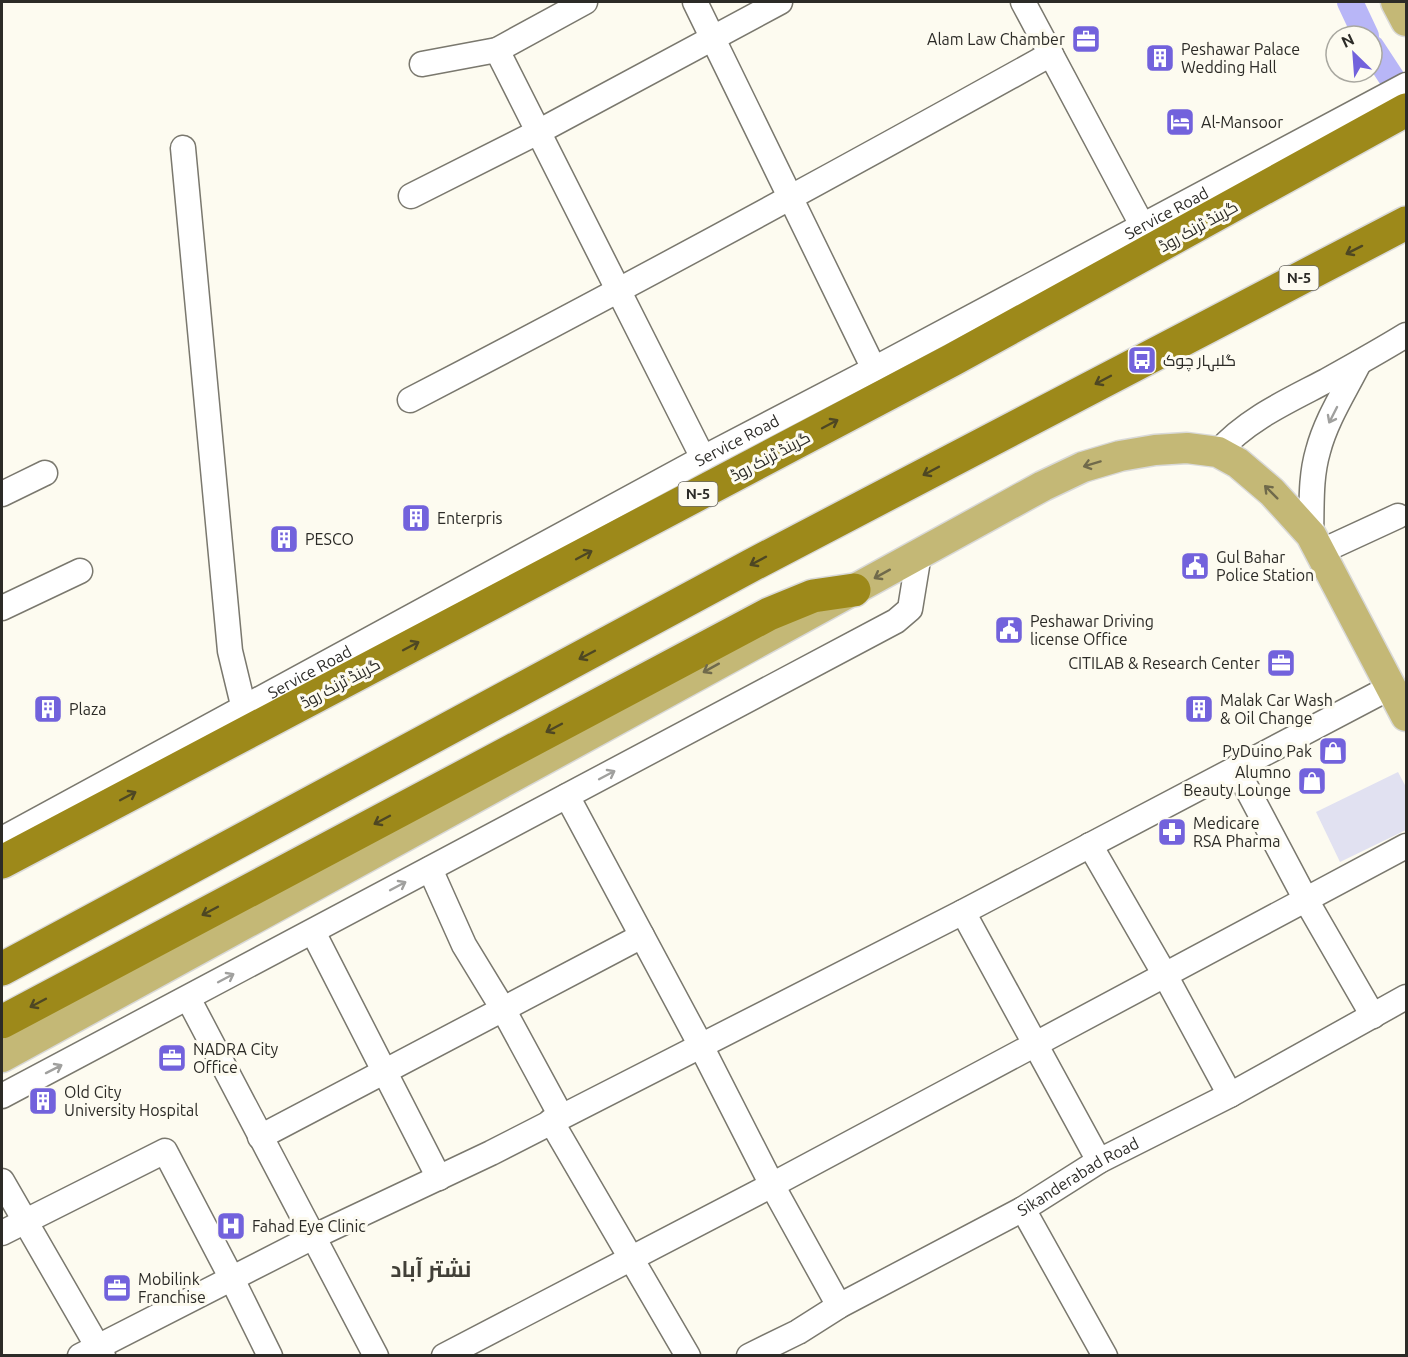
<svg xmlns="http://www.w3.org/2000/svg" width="1408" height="1357" viewBox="0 0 1408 1357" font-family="Ubuntu,Cairo,sans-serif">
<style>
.green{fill:#e1e1f1}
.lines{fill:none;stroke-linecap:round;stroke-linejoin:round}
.canal{stroke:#b8b6f7;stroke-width:26}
.minor-casing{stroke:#7a786e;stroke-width:27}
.major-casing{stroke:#d9d9d8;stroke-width:33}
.highway-casing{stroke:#d9d9d8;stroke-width:36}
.minor{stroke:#fff;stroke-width:24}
.major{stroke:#c4b876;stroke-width:30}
.highway{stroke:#9d891a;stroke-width:33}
.oneway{stroke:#4e4723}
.oneway2{stroke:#a0a09e}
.oneway3{stroke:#706a4b}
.labels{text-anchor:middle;stroke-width:6;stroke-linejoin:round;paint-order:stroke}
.shield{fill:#fdfbf0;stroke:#6b6963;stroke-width:1.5}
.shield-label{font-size:15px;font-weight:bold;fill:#2c2b27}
.poi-label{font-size:16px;fill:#2c2b27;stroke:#fdfbf0;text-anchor:start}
.street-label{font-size:16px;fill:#2c2b27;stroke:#fdfbf0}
.district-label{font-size:22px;font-weight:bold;fill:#424038;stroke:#fdfbf0}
</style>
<rect width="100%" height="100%" fill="#fdfbf0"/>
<path class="green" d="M1398,772L1406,787V830L1340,862L1316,812Z"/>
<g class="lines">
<path class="canal" d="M1350,2L1366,36
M1372,48L1406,100"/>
<g class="minor-casing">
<g id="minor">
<path d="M695,2L874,369"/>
<path d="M1023,2L1142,225"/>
<path d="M497,50L703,458"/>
<path d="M422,64L497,50L585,2"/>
<path d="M183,148L230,651L244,709"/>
<path d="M411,196L538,132L780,2"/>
<path d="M410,400C626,288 839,172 1051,54"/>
<path d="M1218,452C1247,419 1288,401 1326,381C1353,366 1380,351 1406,335"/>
<path d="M2,494L45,473"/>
<path d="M1311,535C1312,507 1310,478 1318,451C1326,420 1345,391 1359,363"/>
<path d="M1320,552L1398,516"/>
<path d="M2,608L80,571"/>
<path d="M1236,768L1306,900L1373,1016"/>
<path d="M567,796L700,1044L772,1185L839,1306"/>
<path id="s1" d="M2,839L703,458L874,369L1406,85"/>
<path d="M1090,845L1165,975L1230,1095"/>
<path d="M430,869L464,945L503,1009L561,1116"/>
<path d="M963,912L1099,1161"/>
<path d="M313,932L439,1178"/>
<path d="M188,998L376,1356"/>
<path d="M2,1096L896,621L910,609L919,554"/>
<path d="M551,1121L688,1356"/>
<path d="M260,1137L642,936"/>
<path d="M2,1181L103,1356"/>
<path d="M1023,1209L1105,1356"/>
<path d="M2,1233L165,1151L232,1279L270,1356"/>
<path d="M80,1356L313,1237L491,1153L963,912L1391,687"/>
<path d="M444,1356L772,1185L1406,846"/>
<path id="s2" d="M749,1356L798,1332L839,1306L1023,1209L1099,1161L1230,1095L1406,997"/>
</g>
</g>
<g class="major-casing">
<path id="major" d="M1396,2L1406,21
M2,1057L1043,486L1083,467L1120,456L1155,450L1187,448L1218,452L1238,463L1272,492L1311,535L1406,716"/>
</g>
<g class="highway-casing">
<path id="highway" d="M2,862L952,360L1406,110
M2,969L752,565L1406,223
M2,1022L769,614L813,596L854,590"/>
</g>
<use href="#minor" class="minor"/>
<use href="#major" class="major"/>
<use href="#highway" class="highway"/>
</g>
<defs><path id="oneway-shaft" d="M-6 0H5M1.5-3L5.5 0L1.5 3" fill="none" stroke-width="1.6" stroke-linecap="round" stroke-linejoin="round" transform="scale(1.5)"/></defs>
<g class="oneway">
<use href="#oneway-shaft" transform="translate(1354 250) rotate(153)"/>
<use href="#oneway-shaft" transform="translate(1103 380) rotate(152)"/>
<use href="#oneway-shaft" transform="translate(830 424) rotate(-28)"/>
<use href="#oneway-shaft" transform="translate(931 471) rotate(152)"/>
<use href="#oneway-shaft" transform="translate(584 555) rotate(-28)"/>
<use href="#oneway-shaft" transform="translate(758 561) rotate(152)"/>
<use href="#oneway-shaft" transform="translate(411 646) rotate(-28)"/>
<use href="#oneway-shaft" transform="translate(587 655) rotate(152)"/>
<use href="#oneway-shaft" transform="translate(554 728) rotate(152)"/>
<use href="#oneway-shaft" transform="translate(128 796) rotate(-28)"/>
<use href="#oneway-shaft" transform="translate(382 820) rotate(152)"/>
<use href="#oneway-shaft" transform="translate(210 911) rotate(152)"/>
<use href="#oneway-shaft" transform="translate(38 1003) rotate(152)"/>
</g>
<g class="oneway2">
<use href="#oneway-shaft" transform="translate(1333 415) rotate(117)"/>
<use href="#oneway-shaft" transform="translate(607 775) rotate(-28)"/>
<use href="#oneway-shaft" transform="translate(398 886) rotate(-28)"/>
<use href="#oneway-shaft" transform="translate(226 978) rotate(-28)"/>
<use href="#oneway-shaft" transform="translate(54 1069) rotate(-27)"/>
</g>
<g class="oneway3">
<use href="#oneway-shaft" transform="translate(1092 464) rotate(163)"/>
<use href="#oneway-shaft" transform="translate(1271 492) rotate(-135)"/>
<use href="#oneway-shaft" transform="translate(882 574) rotate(151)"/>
<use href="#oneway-shaft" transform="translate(711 668) rotate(151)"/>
</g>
<defs>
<g id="office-square" transform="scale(1.5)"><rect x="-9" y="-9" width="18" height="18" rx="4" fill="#7262dc" stroke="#fdfbf0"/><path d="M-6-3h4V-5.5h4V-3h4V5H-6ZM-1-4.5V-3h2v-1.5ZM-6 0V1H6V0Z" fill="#fff"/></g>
<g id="building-square" transform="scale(1.5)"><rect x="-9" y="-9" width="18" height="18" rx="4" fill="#7262dc" stroke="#fdfbf0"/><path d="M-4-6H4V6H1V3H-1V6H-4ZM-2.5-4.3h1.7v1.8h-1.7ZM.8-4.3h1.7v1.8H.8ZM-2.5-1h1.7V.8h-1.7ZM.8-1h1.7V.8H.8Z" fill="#fff"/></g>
<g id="hotel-square" transform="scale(1.5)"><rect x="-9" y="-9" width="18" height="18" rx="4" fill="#7262dc" stroke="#fdfbf0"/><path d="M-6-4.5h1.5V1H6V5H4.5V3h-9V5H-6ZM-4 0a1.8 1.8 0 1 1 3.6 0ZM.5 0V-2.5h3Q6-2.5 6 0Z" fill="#fff"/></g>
<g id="bus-square" transform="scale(1.5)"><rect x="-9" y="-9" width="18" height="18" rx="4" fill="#7262dc" stroke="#fdfbf0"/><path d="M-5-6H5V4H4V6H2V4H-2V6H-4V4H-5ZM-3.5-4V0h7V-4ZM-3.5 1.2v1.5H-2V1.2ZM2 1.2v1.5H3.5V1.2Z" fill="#fff"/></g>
<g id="civic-square" transform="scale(1.5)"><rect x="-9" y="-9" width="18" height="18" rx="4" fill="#7262dc" stroke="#fdfbf0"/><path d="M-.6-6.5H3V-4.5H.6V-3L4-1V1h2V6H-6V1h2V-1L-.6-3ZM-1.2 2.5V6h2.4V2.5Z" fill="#fff"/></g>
<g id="shop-square" transform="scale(1.5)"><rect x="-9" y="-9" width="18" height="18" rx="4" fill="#7262dc" stroke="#fdfbf0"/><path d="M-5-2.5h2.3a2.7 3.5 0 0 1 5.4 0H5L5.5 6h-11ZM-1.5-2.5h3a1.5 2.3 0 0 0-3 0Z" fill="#fff"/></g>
<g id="pharmacy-square" transform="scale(1.5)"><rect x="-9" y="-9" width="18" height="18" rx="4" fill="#7262dc" stroke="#fdfbf0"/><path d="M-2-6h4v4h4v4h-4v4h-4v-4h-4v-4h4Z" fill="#fff"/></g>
<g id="hospital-square" transform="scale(1.5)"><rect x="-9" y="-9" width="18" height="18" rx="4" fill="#7262dc" stroke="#fdfbf0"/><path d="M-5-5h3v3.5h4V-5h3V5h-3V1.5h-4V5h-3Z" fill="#fff"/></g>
</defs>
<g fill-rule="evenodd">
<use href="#office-square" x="1086" y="39"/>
<use href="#building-square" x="1160" y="58"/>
<use href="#hotel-square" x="1180" y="122"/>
<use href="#bus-square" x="1142" y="360"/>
<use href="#building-square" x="416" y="518"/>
<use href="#building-square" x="284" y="539"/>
<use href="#civic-square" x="1195" y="566"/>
<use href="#civic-square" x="1009" y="630"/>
<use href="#office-square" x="1281" y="663"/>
<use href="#building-square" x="48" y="709"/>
<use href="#building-square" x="1199" y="709"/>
<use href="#shop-square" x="1333" y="751"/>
<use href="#shop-square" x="1312" y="781"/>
<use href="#pharmacy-square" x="1172" y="832"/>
<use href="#office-square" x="172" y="1058"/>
<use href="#building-square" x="43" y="1101"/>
<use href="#hospital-square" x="231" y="1226"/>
<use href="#office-square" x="117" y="1288"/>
</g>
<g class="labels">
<g class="shield">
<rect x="1279.5" y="266" width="39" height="24" rx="4.5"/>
<rect x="678.5" y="482" width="39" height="24" rx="4.5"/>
</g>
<g class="shield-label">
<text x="1299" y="283">N-5</text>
<text x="698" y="499">N-5</text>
</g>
<g class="poi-label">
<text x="1065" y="45" text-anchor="end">Alam Law Chamber</text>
<text x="1181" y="55">Peshawar Palace<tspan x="1181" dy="18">Wedding Hall</tspan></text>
<text x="1201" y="128">Al-Mansoor</text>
<text x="1163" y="366">گلبہار چوک</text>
<text x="437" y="524">Enterpris</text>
<text x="305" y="545">PESCO</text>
<text x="1216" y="563">Gul Bahar<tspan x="1216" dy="18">Police Station</tspan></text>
<text x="1030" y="627">Peshawar Driving<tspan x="1030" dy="18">license Office</tspan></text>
<text x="1260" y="669" text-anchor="end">CITILAB &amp; Research Center</text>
<text x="1220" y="706">Malak Car Wash<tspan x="1220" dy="18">&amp; Oil Change</tspan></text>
<text x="69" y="715">Plaza</text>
<text x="1312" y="757" text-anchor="end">PyDuino Pak</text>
<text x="1291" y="778" text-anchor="end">Alumno<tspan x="1291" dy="18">Beauty Lounge</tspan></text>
<text x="1193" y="829">Medicare<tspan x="1193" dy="18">RSA Pharma</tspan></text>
<text x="193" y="1055">NADRA City<tspan x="193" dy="18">Office</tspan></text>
<text x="64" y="1098">Old City<tspan x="64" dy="18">University Hospital</tspan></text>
<text x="252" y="1232">Fahad Eye Clinic</text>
<text x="138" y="1285">Mobilink<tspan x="138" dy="18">Franchise</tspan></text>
</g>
<g class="street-label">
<text dy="6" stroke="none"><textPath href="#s1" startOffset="1322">Service Road</textPath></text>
<text transform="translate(1198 226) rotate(-29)" y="6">گرینڈ ٹرنک روڈ</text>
<text dy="6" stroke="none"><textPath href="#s1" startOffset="836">Service Road</textPath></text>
<text transform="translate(770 456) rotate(-28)" y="6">گرینڈ ٹرنک روڈ</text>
<text dy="6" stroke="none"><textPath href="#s1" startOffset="350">Service Road</textPath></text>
<text transform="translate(340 683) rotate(-28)" y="6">گرینڈ ٹرنک روڈ</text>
<text dy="6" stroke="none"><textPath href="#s2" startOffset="375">Sikanderabad Road</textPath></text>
</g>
<g class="district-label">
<text x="431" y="1277">نشتر آباد</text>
</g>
</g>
<rect width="1408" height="1357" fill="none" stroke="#2c2b27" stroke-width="6"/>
<g transform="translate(1354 54) rotate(335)"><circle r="28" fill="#fdfbf0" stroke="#a9a8a0" stroke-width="1.5"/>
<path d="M0-4.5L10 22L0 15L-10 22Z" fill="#7262dc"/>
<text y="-9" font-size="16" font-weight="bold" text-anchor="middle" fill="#2c2b27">N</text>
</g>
</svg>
